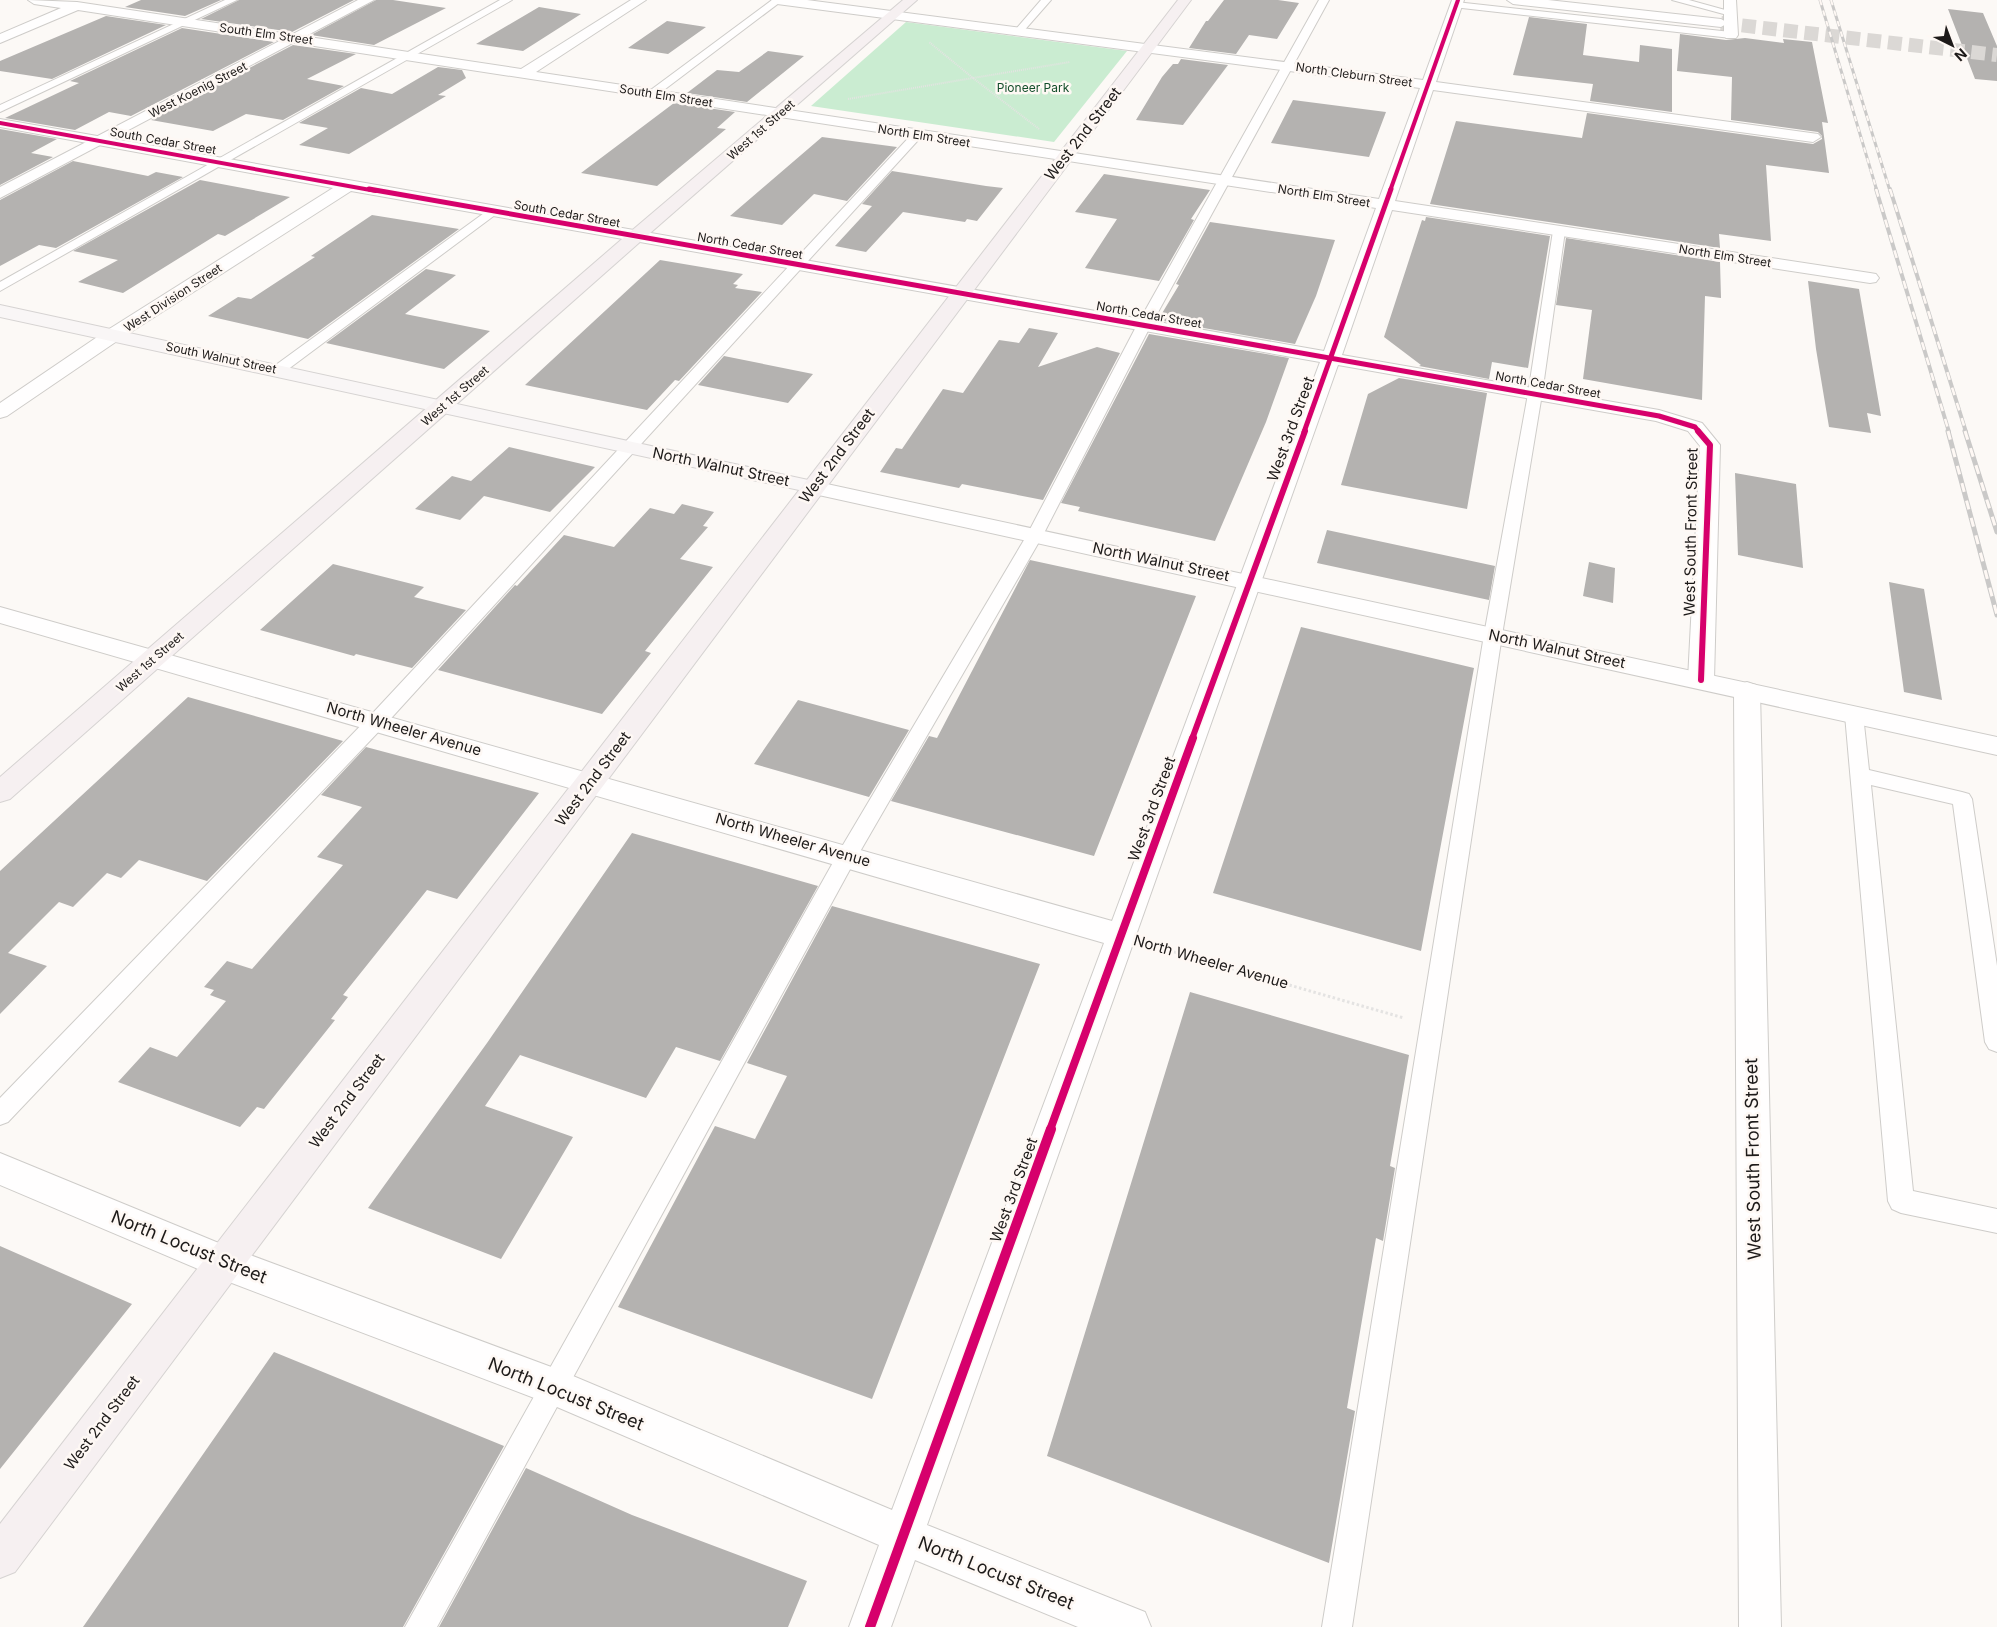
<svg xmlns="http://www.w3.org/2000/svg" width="1997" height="1627" viewBox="0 0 1997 1627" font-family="Inter,sans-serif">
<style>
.green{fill:#caecd1}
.building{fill:#b4b2b0}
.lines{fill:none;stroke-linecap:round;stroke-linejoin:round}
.secondary-tunnel{stroke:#dbd8d5;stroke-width:14;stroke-dasharray:14 7;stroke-linecap:butt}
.lane-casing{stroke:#ceccc9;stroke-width:2}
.street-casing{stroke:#ceccc9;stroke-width:2}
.secondary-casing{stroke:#ceccc9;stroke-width:2}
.primary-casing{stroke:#d6d3d2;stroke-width:2}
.highway-casing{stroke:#d6d3d2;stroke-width:2}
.path-far1{stroke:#e4e3e2;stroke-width:2;stroke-dasharray:1 1;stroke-linecap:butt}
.path{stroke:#e4e3e2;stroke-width:3;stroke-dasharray:2.5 2.5;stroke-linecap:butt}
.lane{fill:#fffefe;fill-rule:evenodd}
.street{fill:#fffefe;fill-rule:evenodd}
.secondary{fill:#fffefe;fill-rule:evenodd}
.primary{fill:#f9f6f6;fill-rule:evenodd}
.highway{fill:#f6f0f1;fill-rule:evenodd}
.rail-far2-casing{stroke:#cac9c8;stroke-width:3}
.rail-far1-casing{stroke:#cac9c8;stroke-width:4}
.rail-casing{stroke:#cac9c8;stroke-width:5}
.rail-far2{stroke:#fef8f4;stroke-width:2;stroke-dasharray:5.5;stroke-linecap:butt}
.rail-far1{stroke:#fef8f4;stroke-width:2.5;stroke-dasharray:8;stroke-linecap:butt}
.rail{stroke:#fef8f4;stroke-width:3;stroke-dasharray:9;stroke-linecap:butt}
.cycleway-far4-casing{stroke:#fef8f4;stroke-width:5.5}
.cycleway-far3-casing{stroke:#fef8f4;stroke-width:7}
.cycleway-far2-casing{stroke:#fef8f4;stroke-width:9}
.cycleway-far1-casing{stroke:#fef8f4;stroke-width:11}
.cycleway-casing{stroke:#fef8f4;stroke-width:13}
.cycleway-far4{stroke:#d6006c;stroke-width:4}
.cycleway-far3{stroke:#d6006c;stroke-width:5}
.cycleway-far2{stroke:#d6006c;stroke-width:6}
.cycleway-far1{stroke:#d6006c;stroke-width:8}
.cycleway{stroke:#d6006c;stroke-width:10}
.labels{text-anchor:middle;stroke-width:5;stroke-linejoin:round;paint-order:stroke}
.far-street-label{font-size:12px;fill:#1d1a19;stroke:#fef8f4}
.far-park-label{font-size:12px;fill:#134e2b;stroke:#fef8f4}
.street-label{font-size:15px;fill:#1d1a19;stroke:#fef8f4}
.near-street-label{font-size:18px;fill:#1d1a19;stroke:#fef8f4}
</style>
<rect width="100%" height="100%" fill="#fcf9f6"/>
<path class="green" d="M906,22L1127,51L1054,142L811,106Z"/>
<path class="building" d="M141,0H221L185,16L125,7Z
M239,0H354L292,32L201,19Z
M376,0H393L446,8L374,45L311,35Z
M1224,0H1278L1299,3L1277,39L1249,35L1236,54L1189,48L1206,21H1208Z
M539,7L581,14L523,51L476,44Z
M1948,9L1983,13L1997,46V81L1975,79Z
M106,16L166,25L52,79L0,71V61Z
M1529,17L1587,24L1583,55L1639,62L1640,45L1672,49V112L1590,101L1593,84L1513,75Z
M667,21L706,27L668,54L628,48Z
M182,28L274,42L131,116L109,112L75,130L5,118L79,83L70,81Z
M1680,34L1726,40L1745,38L1784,43L1783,39L1812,42L1828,123L1822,122L1829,173L1766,165L1771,241L1719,234L1720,248L1430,204L1456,121L1582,138L1587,113L1813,144L1822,139V136L1818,132L1731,120L1732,77L1677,71Z
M293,45L356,54L307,79L344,86L283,120L246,114L213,131L151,120Z
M768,51L804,56L747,102L687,93L717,70L739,72Z
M1181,59L1228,65L1183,125L1136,120L1162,77L1173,64H1178Z
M438,67L462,70L466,78L438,95L446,96L349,154L299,145L328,128L299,123L361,88L392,94Z
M1293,100L1386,112L1369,157L1271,143Z
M674,103L735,112L717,128L726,129L657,186L581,173Z
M0,129L57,139L31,153L53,157L0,185Z
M822,137L897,147L847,201L814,194L782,225L730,216Z
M73,161L148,176L156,172L183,177L56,248L39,245L0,266V200Z
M892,171L986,186L1003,188L977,221L967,219L965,222L903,212L866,252L835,246L872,206L862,204Z
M1104,174L1210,190L1191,219L1194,220L1159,281L1085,268L1117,219L1075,212Z
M200,180L290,197L225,236L218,234L123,293L78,282L118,260L73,251Z
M372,215L459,229L308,339L208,316L238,297L251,299L315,257L311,256Z
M1426,217L1550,236L1528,368L1492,362L1489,379L1419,366L1421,365L1384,337L1422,220L1425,221Z
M1210,222L1335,240L1316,296L1295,344L1158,320L1179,285L1176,284Z
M1566,238L1720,262L1721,298L1705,296L1702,400L1583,379L1592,310L1556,305Z
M660,260L743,274L733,284L738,285L735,288L762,292L679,381L675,380L647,410L525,385Z
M426,269L456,275L405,314L490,331L444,369L326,343Z
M1808,281L1859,289L1881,416L1867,413L1871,433L1829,427L1816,349Z
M1029,328L1058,333L1038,367L1097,347L1120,353L1043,500L962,484L959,488L880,472L896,448L902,449L943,389L963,393L999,340L1019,343Z
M1149,334L1289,358L1266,422L1215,541L1078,511L1080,507L1061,503Z
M724,356L813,374L788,403L698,385Z
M1399,378L1487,393L1467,509L1341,485L1368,394Z
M509,447L595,467L550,512L484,496L460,520L415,509L452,476L471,481Z
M1735,473L1796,484L1803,568L1738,555Z
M682,504L714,512L703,526L708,527L680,559L713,567L645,651L651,653L602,714L438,670L515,585L517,586L564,535L614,547L650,508L674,514Z
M1327,530L1495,566L1489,600L1317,563Z
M1030,560L1196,596L1094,856L891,801L929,736L937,738Z
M1589,562L1615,568L1613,603L1583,596Z
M333,564L424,587L414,597L466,610L412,668L356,654L354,656L260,630Z
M1889,582L1924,589L1942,700L1904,692Z
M1301,627L1474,668L1421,951L1213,893Z
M188,697L343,741L207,881L139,860L121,878L107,873L73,907L59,902L8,953L47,966L0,1014V871Z
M798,700L909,730L869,797L754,764Z
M366,747L539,793L457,899L427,890L343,995L348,997L331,1019L335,1020L264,1109L257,1107L240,1127L118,1082L150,1047L177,1057L226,1001L210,995L214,990L204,987L227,961L252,969L343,865L317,857L362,807L321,795Z
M632,833L818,886L720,1061L676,1047L646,1098L520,1055L485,1106L573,1137L501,1259L368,1208L487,1043Z
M832,906L1040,964L872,1399L618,1307L715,1126L755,1139L787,1076L747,1063Z
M1190,992L1409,1055L1390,1166L1395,1168L1383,1241L1376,1238L1347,1408L1355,1411L1329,1563L1047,1456Z
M0,1246L132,1304L0,1469Z
M274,1352L504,1446L403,1627H83Z
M526,1468L632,1515L807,1581L788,1627H439Z"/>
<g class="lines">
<path class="secondary-tunnel" d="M1721,23L1997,55"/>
<g class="lane-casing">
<path id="lane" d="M225,0H237L0,112V105Z
M500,0H512L0,291V282Z
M772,0H783L656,96H648V92Z
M1041,0H1051L1022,33H1016V29Z
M1319,0H1329L1151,325L1043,535L854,862L437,1627H405L840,850L1027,535L1137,325Z
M1672,0H1689L1736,13L1731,16Z
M1456,2L1731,32L1736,35L1731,38L1453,7L1451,5Z
M917,132L923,135L921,137L384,726L8,1122L0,1125V1098L370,716L913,133Z
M491,208L497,212L495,215L283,373H273L271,370L273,367Z
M1559,227L1565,231L1542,394L1502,635L1352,1627H1322L1484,635L1528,394L1553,231Z
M1854,708L1861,710L1863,715L1869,770L1962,792L1969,794L1972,799L1997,966V1052L1989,1049L1985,1042L1953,804L1871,785L1913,1191L1997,1209V1233L1901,1213L1892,1209L1888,1201L1845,715L1847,710Z"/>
</g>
<g class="street-casing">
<path id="street" d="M28,0L77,2L521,69L631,0H646L536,72L1379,199L1420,88L777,4L771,0H807L1423,80L1452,0H1464L1436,82L1818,134L1821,137L1813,142L1433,90L1395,201L1870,273L1876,274L1879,278L1876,282L1870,283L1392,210L1342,355L1659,410L1702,423L1720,445L1714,680L1710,686L1701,689L1692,686L1688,680L1700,446L1688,431L1656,421L1338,365L927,1525L1145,1612L1151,1627H1078L915,1560L891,1627H849L879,1545L550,1404L224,1280L0,1185V1153L226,1246L554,1368L892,1510L1104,943L0,623V607L1112,921L1320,362L351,191L120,339L7,416L0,418V403L106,331L333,188L0,127V119L1324,351L1376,208L78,10L0,43V34L61,8L34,4Z
M1724,0H1736L1738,35L1736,38H1726L1724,35Z
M1747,682L1756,685L1760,691L1781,1627H1739L1734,691L1738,685Z"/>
</g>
<g class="secondary-casing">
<path id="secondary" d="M358,0H374L0,198V187Z
M1507,0H1548L1721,19L1728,23L1721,27L1513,4Z
M813,481L1997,737V755L805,492L802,487L805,482Z"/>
</g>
<g class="primary-casing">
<path id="primary" d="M0,305L813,481L821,482L824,487L821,492L813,493L0,317Z"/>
</g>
<g class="highway-casing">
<path id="highway" d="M903,0H917L641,241L10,799L0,802V777L629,233Z
M1178,0H1191L15,1572L0,1578V1524Z"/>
</g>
<path class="path-far1" d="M848,99L973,78L929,42
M1039,129L973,78L1070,62"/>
<path class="path" d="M1150,945L1404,1018"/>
<use href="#lane" class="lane"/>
<use href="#street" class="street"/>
<use href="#secondary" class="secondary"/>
<use href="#primary" class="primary"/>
<use href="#highway" class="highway"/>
<g class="rail-far2-casing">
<path id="rail-far2" d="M1820,0L1877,191
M1831,0L1890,191"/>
</g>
<g class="rail-far1-casing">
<path id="rail-far1" d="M1876,189L1949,432
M1890,189L1966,432"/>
</g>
<g class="rail-casing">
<path id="rail" d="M1948,431L1997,615
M1965,431L1997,532"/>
</g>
<use href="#rail-far2" class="rail-far2"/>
<use href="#rail-far1" class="rail-far1"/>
<use href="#rail" class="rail"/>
<g class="cycleway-far4-casing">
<path id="cycleway-far4" d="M0,123L376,191
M1390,191L1458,0"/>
</g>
<g class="cycleway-far3-casing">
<path id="cycleway-far3" d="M369,189L1659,416L1695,427L1699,432
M1304,432L1391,189"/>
</g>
<g class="cycleway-far2-casing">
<path id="cycleway-far2" d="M1698,431L1710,445L1701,680
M1192,739L1305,431"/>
</g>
<g class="cycleway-far1-casing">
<path id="cycleway-far1" d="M1050,1130L1193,738"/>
</g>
<g class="cycleway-casing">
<path id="cycleway" d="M870,1627L1051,1129"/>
</g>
<use href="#cycleway-far4" class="cycleway-far4"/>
<use href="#cycleway-far3" class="cycleway-far3"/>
<use href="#cycleway-far2" class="cycleway-far2"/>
<use href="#cycleway-far1" class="cycleway-far1"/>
<use href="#cycleway" class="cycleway"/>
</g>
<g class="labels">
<g class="far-street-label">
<text transform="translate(266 34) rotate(8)" y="4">South Elm Street</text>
<text transform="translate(1354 75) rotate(8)" y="4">North Cleburn Street</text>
<text transform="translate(198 90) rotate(-27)" y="4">West Koenig Street</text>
<text transform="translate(666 96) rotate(9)" y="4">South Elm Street</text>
<text transform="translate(761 130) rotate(-41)" y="4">West 1st Street</text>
<text transform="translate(924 136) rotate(9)" y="4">North Elm Street</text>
<text transform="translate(163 141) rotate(10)" y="4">South Cedar Street</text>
<text transform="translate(1324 196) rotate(9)" y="4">North Elm Street</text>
<text transform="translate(567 214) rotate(10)" y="4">South Cedar Street</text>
<text transform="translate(750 246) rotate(10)" y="4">North Cedar Street</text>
<text transform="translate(1725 256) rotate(9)" y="4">North Elm Street</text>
<text transform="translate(173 298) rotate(-33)" y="4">West Division Street</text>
<text transform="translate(1149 315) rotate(10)" y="4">North Cedar Street</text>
<text transform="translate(221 358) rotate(12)" y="4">South Walnut Street</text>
<text transform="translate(1548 385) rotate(10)" y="4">North Cedar Street</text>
<text transform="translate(455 396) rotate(-41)" y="4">West 1st Street</text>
<text transform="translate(150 662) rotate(-41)" y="4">West 1st Street</text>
</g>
<g class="far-park-label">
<text x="1033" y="92">Pioneer Park</text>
</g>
<g class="street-label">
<text transform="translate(1083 134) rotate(-52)" y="5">West 2nd Street</text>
<text transform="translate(1291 429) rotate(-70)" y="5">West 3rd Street</text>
<text transform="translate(837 456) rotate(-53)" y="5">West 2nd Street</text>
<text transform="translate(721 467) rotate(12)" y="5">North Walnut Street</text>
<text transform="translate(1691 532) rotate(-89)" y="5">West South Front Street</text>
<text transform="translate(1161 562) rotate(12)" y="5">North Walnut Street</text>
<text transform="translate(1557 649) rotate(12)" y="5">North Walnut Street</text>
<text transform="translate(404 729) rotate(16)" y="5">North Wheeler Avenue</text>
<text transform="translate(593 779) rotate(-53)" y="5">West 2nd Street</text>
<text transform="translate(1152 809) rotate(-70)" y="5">West 3rd Street</text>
<text transform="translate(793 840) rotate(16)" y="5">North Wheeler Avenue</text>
<text transform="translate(1211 962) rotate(16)" y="5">North Wheeler Avenue</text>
<text transform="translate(347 1101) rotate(-53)" y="5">West 2nd Street</text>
<text transform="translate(1014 1190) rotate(-70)" y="5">West 3rd Street</text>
<text transform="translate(102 1423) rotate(-53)" y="5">West 2nd Street</text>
</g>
<g class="near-street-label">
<text transform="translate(1753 1159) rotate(-91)" y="6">West South Front Street</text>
<text transform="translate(189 1247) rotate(22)" y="6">North Locust Street</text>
<text transform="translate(566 1394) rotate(22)" y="6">North Locust Street</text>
<text transform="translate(996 1573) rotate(22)" y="6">North Locust Street</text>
</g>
</g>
<g transform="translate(1952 45) rotate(138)" stroke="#fef8f4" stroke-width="4" paint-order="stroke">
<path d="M0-4L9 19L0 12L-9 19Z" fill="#1d1a19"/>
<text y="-8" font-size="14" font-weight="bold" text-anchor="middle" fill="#1d1a19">N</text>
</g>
</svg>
